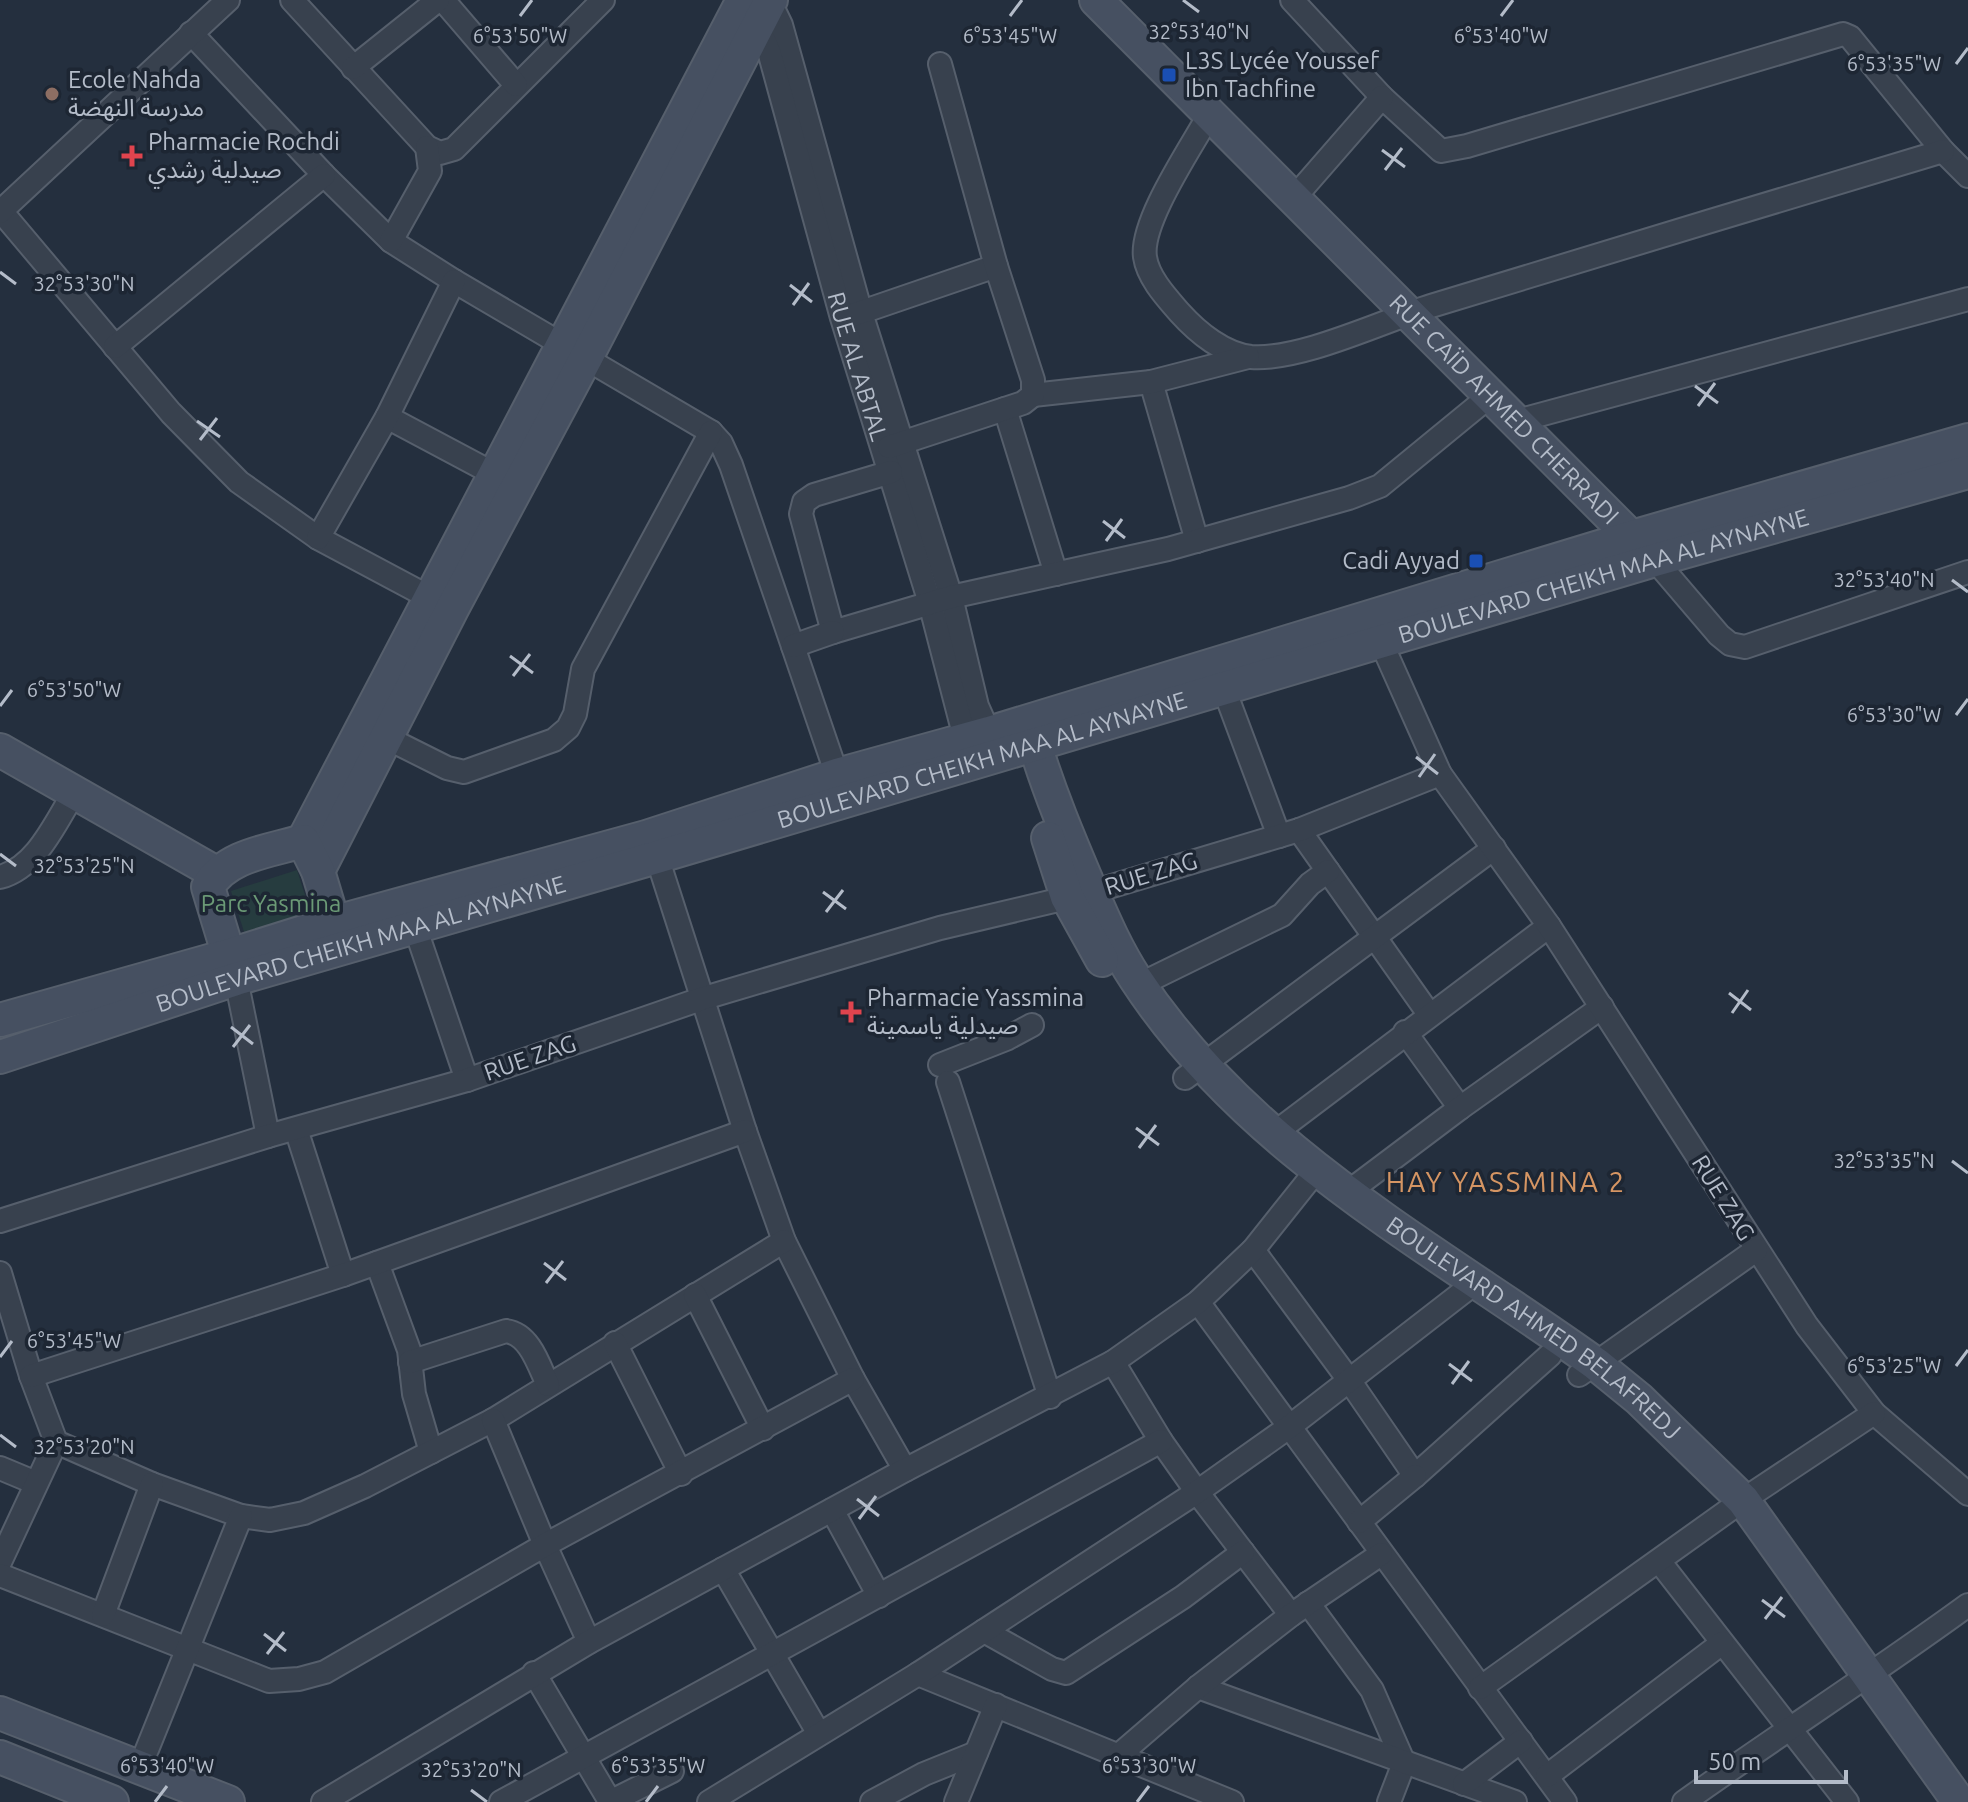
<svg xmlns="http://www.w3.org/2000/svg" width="1968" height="1802" viewBox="0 0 1968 1802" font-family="Ubuntu,'Noto Sans Arabic',sans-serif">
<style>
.green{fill:#263c3f}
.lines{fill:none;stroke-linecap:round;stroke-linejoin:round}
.street-casing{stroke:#565f6c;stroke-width:26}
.secondary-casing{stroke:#565f6c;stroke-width:36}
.street{stroke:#38414e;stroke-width:22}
.secondary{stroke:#465061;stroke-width:32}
.ticks{fill:none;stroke:#b4bcc9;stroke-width:3}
.transit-dot{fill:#1a4fb4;stroke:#1d2633;stroke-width:3}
.education-dot{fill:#8d6e63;stroke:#1d2633;stroke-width:3}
.health-dot{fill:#e0444e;stroke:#1d2633;stroke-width:3}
.labels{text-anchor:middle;stroke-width:7;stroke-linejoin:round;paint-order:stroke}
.poi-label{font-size:24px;fill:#b4bcc9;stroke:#1d2633;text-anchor:start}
.street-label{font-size:24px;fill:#b4bcc9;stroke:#1d2633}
.park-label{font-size:24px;fill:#6b9a76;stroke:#1d2633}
.quarter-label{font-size:28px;letter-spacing:2px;fill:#d59563;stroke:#1d2633}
.ticks-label{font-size:20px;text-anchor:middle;fill:#b4bcc9;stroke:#1d2633;stroke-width:7;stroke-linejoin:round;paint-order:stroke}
</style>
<rect width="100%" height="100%" fill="#242f3e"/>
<path class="green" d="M297,870L312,917L246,938L231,891Z"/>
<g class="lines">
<g class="street-casing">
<g id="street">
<path d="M292,0L427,147L440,153L454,149L603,0"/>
<path d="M443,0L516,85"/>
<path d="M769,0L781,25L861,313L951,597L977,706L989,733"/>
<path d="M1292,0L1382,97L1441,151L1467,146L1843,34L1850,37L1943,151L1968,176"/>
<path id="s1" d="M754,18L769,51L842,318L930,603L965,738"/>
<path d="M191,33L324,175L391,241L454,281L711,432L721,443L731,465L837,775"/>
<path d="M353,68L438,0"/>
<path d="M1209,115C1191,148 1140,222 1145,257C1148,278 1167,298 1180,313C1198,333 1224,354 1251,357C1300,361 1383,321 1431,306C1602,253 1772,203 1943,151"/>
<path d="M1294,198L1382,97"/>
<path d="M1,211L171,413L239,482L318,538L440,603"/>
<path d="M0,212L228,0"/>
<path d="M391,241L430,171L427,147"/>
<path d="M847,317L996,266"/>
<path d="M115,347L324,175"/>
<path d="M1151,382L1197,541"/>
<path d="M1033,395L1151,382L1248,357"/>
<path d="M1005,409L1056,574"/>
<path d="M387,417L496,475"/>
<path d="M1517,421L1968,299"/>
<path d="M889,447L1023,403L1033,395V380L996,266L940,64"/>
<path d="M891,472L814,495L804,502L801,514L833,632L951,597L1168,549L1349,498L1380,486L1491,395"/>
<path d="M318,538L387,417L454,281"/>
<path d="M1655,560L1719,635L1730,644L1745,647L1968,572"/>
<path d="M1381,642L1440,774"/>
<path d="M793,646L833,632"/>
<path d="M1224,689L1279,836"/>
<path d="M375,732L447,768L464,772L554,740L568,728L575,714L583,669L711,432"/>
<path d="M1299,830L1429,1014"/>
<path d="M657,857L745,1131L784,1241L853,1379L905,1470"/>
<path d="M0,877C37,867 55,823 74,793"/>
<path d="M415,927L467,1080"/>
<path d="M236,979L268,1136"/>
<path d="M1139,985L1282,915L1310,884L1328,871"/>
<path d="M1405,1032L1460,1108"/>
<path d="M940,1065L1006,1039L1032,1025"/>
<path d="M1185,1078L1494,848"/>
<path d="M948,1082L1050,1397"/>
<path d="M296,1129L343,1275"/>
<path d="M1272,1135L1549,926"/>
<path d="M1347,1193L1460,1108L1602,1007"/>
<path d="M0,1221L268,1136L467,1080L701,999L940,928L1092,892L1299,830L1440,774L1549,926L1807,1326L1874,1413L1968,1494"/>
<path d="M1253,1250L1349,1380L1415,1476L1550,1355"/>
<path d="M377,1263L409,1350L414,1394L431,1452"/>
<path d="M0,1273L31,1376L56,1442L152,1484L241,1516L270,1520L304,1513L365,1486L493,1420L784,1241"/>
<path d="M695,1295L763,1429"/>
<path d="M1198,1302L1565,1802"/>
<path d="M615,1343L681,1474"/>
<path d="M410,1362L506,1331C530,1334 539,1366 548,1385"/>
<path d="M1113,1362L1161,1441L1197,1492L1291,1615"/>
<path d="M1579,1375L1756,1250"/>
<path d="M31,1376L343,1275L745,1131"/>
<path d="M493,1420L545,1545L589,1642"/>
<path d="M0,1468L36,1483"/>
<path d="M832,1510L879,1596"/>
<path d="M1359,1522L1415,1476"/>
<path d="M1659,1561L1847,1802"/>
<path d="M0,1562L56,1442"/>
<path d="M723,1569L819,1734"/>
<path d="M0,1575L269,1681L299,1679L325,1672L545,1545L853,1379"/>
<path d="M1308,1603L1372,1690L1404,1763L1389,1802"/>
<path d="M103,1615L152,1484"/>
<path d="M984,1631L1052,1669L1066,1673L1183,1597L1243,1552"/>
<path d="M534,1673L608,1798L612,1801L672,1771"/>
<path d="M918,1674L1232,1802"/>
<path d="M1198,1687L1515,1802"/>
<path d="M1480,1688L1743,1500L1874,1413"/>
<path d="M1119,1755L1198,1687L1291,1615L1381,1554"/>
<path d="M140,1767L241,1516"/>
<path d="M1547,1776L1722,1643"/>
<path d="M1464,1784L1521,1741"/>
<path d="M323,1802L589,1642L905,1470L1113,1362L1198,1302L1253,1250L1316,1171"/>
<path d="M501,1802L1161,1441"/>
<path d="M709,1802L918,1674L1197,1492L1289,1427L1476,1282"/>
<path d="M872,1802L924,1774L976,1753"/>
<path d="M956,1802L996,1705"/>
<path d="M1684,1802C1778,1735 1875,1673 1968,1605"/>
</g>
</g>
<g class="secondary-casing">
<g id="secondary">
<path id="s2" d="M1096,0L1644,550"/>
<path id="s3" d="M1035,745C1050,794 1069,839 1089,886C1103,918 1116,949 1135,978C1248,1151 1433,1247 1596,1364L1639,1399L1743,1500L1959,1802"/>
<path d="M0,750L216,873"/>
<path d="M1048,838L1067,897L1102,960"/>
<path d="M303,841L743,0"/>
<path d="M318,871L452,609L586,358L771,0"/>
<path d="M235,976L208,887C226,855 270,851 303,841L318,871L339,941"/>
<path d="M0,1020L230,955L332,923L646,837L837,775L989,733L1632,537L1968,440"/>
<path id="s4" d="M0,1057L236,979L657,857L1655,560L1968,472"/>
<path d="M0,1713L228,1802"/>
<path d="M0,1757L112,1802"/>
</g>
</g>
<use href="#street" class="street"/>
<use href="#secondary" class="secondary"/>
</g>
<path class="ticks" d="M1183,0L1199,12M520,16L532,0M1010,16L1022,0M1501,16L1513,0M1956,64L1968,48M1382,150L1405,167M1385,170L1402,148M0,272L16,284M790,285L812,302M793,305L809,283M1695,386L1718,403M1698,406L1715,383M197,421L220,437M200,440L217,418M1103,521L1125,538M1106,541L1122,519M1952,580L1968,592M510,656L533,673M513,676L530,654M0,706L12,690M1956,715L1968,699M1416,757L1438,774M1419,777L1435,754M0,854L16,866M823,892L846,909M826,912L843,890M1729,993L1751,1010M1732,1013L1748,990M231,1027L253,1044M233,1047L250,1025M1136,1128L1159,1145M1139,1148L1156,1125M1952,1161L1968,1173M544,1263L566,1280M546,1283L563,1261M0,1357L12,1341M1449,1364L1472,1381M1956,1366L1968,1350M1452,1384L1469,1361M0,1435L16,1447M857,1499L879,1516M859,1519L876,1496M1762,1600L1785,1617M1765,1619L1782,1597M264,1634L286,1651M267,1654L284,1632M471,1790L487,1802M155,1802L167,1786M646,1802L658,1786M1137,1802L1149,1786"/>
<g class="transit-dot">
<rect x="1161" y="67" width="16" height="16" rx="4"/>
<rect x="1468" y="553" width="16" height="16" rx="4"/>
</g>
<circle class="education-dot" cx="52" cy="94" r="8"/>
<g class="health-dot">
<path d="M128 144h8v8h8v8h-8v8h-8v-8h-8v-8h8z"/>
<path d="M847 1000h8v8h8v8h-8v8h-8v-8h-8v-8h8z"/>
</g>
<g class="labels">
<g class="poi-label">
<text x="1185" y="69">L3S Lycée Youssef<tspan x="1185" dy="28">Ibn Tachfine</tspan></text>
<text x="68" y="88">Ecole Nahda<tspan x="68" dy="28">مدرسة النهضة</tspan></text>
<text x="148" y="150">Pharmacie Rochdi<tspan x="148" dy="28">صيدلية رشدي</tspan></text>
<text x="1460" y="569" text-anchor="end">Cadi Ayyad</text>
<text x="867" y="1006">Pharmacie Yassmina<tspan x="867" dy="28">صيدلية ياسمينة</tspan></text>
</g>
<g class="street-label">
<text dy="8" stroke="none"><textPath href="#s1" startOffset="364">RUE AL ABTAL</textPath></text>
<text dy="8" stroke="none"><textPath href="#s2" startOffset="578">RUE CAÏD AHMED CHERRADI</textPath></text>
<text dy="8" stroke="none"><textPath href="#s4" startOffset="1674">BOULEVARD CHEIKH MAA AL AYNAYNE</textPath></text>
<text dy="8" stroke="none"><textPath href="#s4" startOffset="1026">BOULEVARD CHEIKH MAA AL AYNAYNE</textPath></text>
<text transform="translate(1151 874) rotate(-17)" y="8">RUE ZAG</text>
<text dy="8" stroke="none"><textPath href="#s4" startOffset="378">BOULEVARD CHEIKH MAA AL AYNAYNE</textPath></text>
<text transform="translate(530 1058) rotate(-19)" y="8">RUE ZAG</text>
<text transform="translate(1723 1198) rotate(58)" y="8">RUE ZAG</text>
<text dy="8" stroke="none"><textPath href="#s3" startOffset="788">BOULEVARD AHMED BELAFREDJ</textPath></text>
</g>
<g class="park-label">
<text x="271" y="912">Parc Yasmina</text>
</g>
<g class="quarter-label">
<text x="1506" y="1192">HAY YASSMINA 2</text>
</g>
</g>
<g class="ticks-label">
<text x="1199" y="39">32°53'40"N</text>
<text x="520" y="43">6°53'50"W</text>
<text x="1010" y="43">6°53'45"W</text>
<text x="1501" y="43">6°53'40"W</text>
<text x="1894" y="71">6°53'35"W</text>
<text x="84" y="291">32°53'30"N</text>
<text x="1884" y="587">32°53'40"N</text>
<text x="74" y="697">6°53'50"W</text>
<text x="1894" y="722">6°53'30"W</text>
<text x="84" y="873">32°53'25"N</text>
<text x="1884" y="1168">32°53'35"N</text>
<text x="74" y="1348">6°53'45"W</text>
<text x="1894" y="1373">6°53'25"W</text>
<text x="84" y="1454">32°53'20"N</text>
<text x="167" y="1773">6°53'40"W</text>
<text x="658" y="1773">6°53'35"W</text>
<text x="1149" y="1773">6°53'30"W</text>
<text x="471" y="1777">32°53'20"N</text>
</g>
<path d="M1696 1770v12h150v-12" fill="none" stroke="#b4bcc9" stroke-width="4"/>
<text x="1708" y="1770" font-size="24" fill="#b4bcc9" stroke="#1d2633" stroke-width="6" paint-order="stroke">50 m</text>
</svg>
